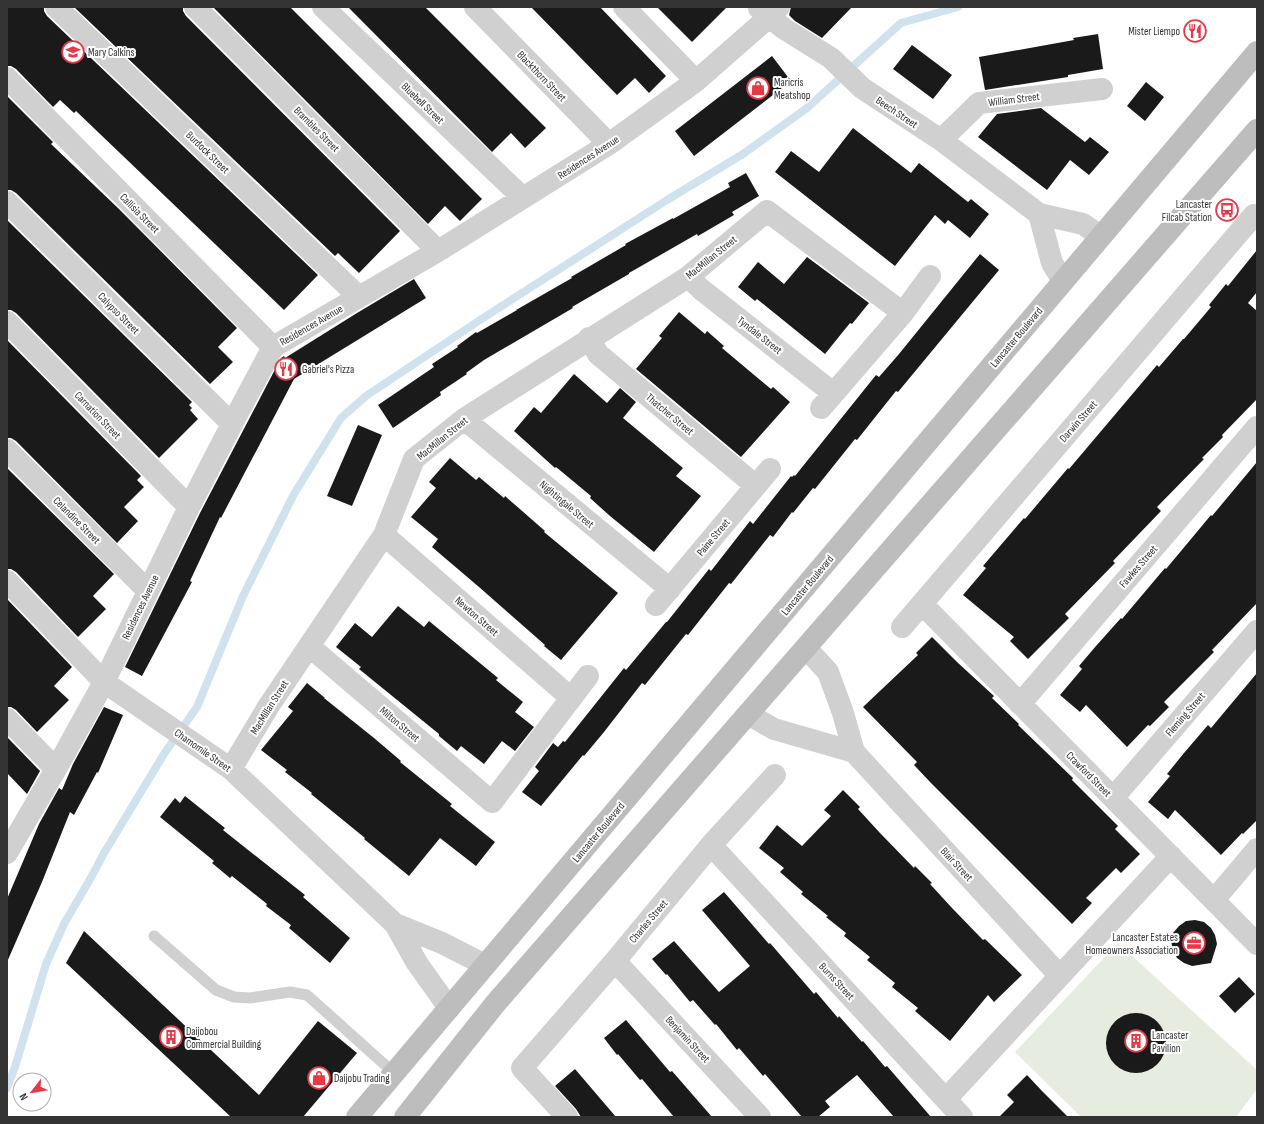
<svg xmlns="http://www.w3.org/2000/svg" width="1264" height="1124" viewBox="0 0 1264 1124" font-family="'Sofia Sans Condensed',sans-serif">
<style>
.green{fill:#e6ecdf}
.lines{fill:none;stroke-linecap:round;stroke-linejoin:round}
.stream{stroke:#cfe2ee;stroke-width:8}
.building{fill:#1a1a1a}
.lane{stroke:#d0d0d0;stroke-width:11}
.street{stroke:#d0d0d0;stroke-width:22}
.secondary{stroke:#bdbdbd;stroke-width:22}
.labels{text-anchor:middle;stroke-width:4;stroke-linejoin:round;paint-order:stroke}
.poi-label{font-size:11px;fill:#333;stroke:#fff;text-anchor:start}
.street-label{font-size:11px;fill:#333;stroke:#fff}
</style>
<rect width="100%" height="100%" fill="#fff"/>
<path class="green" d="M1118,943L1257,1070V1089L1236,1117H1081L1015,1052Z"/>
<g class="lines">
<path class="stream" d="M7,1088L15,1067L46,964L64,924L93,874L104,853L164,754L197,707L243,596L294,494L341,418L366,396L483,318L667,200L743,154L807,108L901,23L958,7"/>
</g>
<path class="building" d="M7,7H44V11L47,16L318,275L284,310L76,111L74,113L60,100L53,107L16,69L11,66H7Z
M74,7H183V11L186,16L400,231L359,273L338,253L335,256Z
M213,7H290L482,199L460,221L445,206L428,224Z
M348,7H425L546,128L525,148L511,133L492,152Z
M531,7H600L666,76L649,93L635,78L617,95Z
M657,7H727L692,42Z
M791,7H852L822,38L795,21L789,15Z
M1098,34L1103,69L1068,75V77L985,90L979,57L1074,40L1073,38Z
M912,45L952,75L933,99L893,69Z
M772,56L791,81L694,156L675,131Z
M1146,82L1164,97L1145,121L1127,106Z
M7,96L53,142L51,144L119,209L237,328L218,347L233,362L210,384L16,193L11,190H7Z
M1041,108L1085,142L1090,137L1109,152L1089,175L1070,160L1047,190L978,137L997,114Z
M853,128L911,173L919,163L968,202L971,199L989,214L970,238L948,220L945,224L935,215L895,266L775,172L791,151L819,172Z
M746,173L759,196L732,212L734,215L698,236L697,234L629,273V274L572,307L573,308L484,360L466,373L467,374L440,392L441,395L393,428L378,405L434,367L432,364L458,347L457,346L476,332L477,333L517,310H516L572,278L571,277L626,245L625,244L673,218V219L730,187L728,183Z
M7,220L192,402L189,405L192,408L190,410L198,419L159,458L16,313L11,310H7Z
M1257,250V292L1248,303L1257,311V399L1222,435L1223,437L1202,458L1204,459L1157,507L1161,511L1113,561L1115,563L1065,614L1069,618L1028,659L1010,641L1014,637L963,595L986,568L983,566L1000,546L1024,518L1025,519L1068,468L1069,469L1157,365L1159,367L1183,339H1184L1211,307L1209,305L1226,284L1228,286Z
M980,254L999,270L898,392L896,391L857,440L855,439L815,489L813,488L793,513L792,512L773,537L770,535L731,584L729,583L688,635L686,634L645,685L642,683L604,732L584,756L583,755L541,806L522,792L539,771L535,767L553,743L558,747L563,741L565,742L624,668L626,670L666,622H667L709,569L711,571L750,521L753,524L791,476L792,477L794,475L795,476L876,375L879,377L899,354Z
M807,257L869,303L852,324L850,323L825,354L757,299L755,301L738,287L758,262L784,284Z
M414,279L426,298L294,379L221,518L220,517L190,581L192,582L142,676L125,667L200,513L281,358L284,356L285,358L357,313Z
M679,312L705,334L707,331L724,346L722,348L771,389L773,387L790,402L741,457L636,369L662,338L659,336Z
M7,340L141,476L137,480L144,487L124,507L138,521L117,543L16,441L11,438H7Z
M574,374L607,403L620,388L636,402L623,418L683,468L676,476L701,496L654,552L610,516L590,498L591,496L556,467L555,468L514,431L534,407L541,413Z
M358,425L382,435L352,506L327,496Z
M450,458L476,480L479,477L504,498L505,496L545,531L544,532L618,593L561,660L544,646L545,645L479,587L432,547L438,539L411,517L436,488L429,482Z
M1257,462V603L1212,650L1214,652L1164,702L1169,707L1150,726L1148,725L1127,747L1086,705L1080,712L1060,695L1082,669L1079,666L1096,646L1121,618L1122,619L1165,568L1166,569L1211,515L1212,516Z
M7,468L114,574L93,596L106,609L78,637L16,572L11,569H7Z
M7,599L72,667L54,686L69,700L37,732L16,710L11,707H7Z
M398,606L424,627L429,621L498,678L496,680L523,702L515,712L534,727L515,751L502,741L484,764L461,746L457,751L439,736V734L359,669L361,667L336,647L355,623L372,637Z
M932,637L957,662L994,696L992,698L1019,724L1018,725L1073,778L1072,780L1118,826L1115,829L1140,854L1121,873L1116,868L1086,898L1092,903L1072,924L931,783L914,765L917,762L863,707L918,655L916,653Z
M1257,673V820L1243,834L1242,833L1221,855L1175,810L1168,819L1148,802L1170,776L1167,774L1184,753L1208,725L1211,728Z
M307,683L325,698H324L374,738L401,761L400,762L452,804L450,806L495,842L476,866L440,838L409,876L364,839L365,838L311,794L312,793L285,772L287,770L261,750L293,711L288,707Z
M104,707L123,715L98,773L97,772L74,815L70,812L42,882L7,962V899L39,824L59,788L62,790L73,764Z
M7,737L40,771L27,794L7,773Z
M843,790L860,807L858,809L880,833L914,868L915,866L932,883L930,884L952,908L983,940L985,939L1022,975L994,1002L988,995L950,1041L915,1011L918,1008L892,987L895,983L867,960L870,957L844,936L846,933L826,917L828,916L801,894L803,892L780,872L784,868L759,848L777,825L802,846L831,816L824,810Z
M185,796L225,828L223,830L305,895L303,897L350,938L330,963L289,928L291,925L266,906L267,904L232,876L230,878L212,863L214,861L160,817L175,798L180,803Z
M724,892L769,944L770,943L814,994L816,992L838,1018L839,1016L862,1042L863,1041L885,1067L887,1066L931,1117H894L857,1075L825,1101L830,1107L818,1117H802L765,1074L763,1076L739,1048L737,1050L716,1024L715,1025L693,1000L690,1002L667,974L666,975L652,959L674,941L719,992L750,966L702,910Z
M1195,920L1204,922L1211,928L1215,935L1217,944L1211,963L1192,966L1184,963L1177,958L1173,950L1171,941L1173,933L1179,926L1186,921Z
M84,931L259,1095L318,1021L357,1053L303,1117H231L66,963Z
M1239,977L1255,994L1235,1013L1219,996Z
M1106 1043a30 30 0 1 1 60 0a30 30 0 1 1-60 0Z
M626,1020L670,1072L672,1071L712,1117H674L642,1079L640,1080L618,1054L617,1055L604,1038Z
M575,1069L616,1117H581L576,1109L555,1086Z
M1027,1075L1042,1091L1068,1117H999L1014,1102L1007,1095Z"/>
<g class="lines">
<path class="lane" d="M154,936L216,990L234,997L250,998L290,992L307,995L394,1073"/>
<path class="street" d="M56,7L359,297
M195,7L438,251
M323,7L523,198
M475,7L609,144
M624,7L696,81
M759,8L783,28L831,58L862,88L941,140L1039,214
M7,78L273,347
M941,140L979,103L1102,89
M7,202L232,424
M688,277L702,290L833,393
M1063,281L1052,263L1039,214L1083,224L1100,236
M7,322L189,507
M589,338L598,354L756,486
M821,408L903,313L930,276
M464,419L670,589
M7,450L148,591
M384,535L571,698
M7,581L104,682L231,769L395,924L417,963L449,1008
M922,604L1257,944
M656,605L770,469
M902,627L1254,215L1257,218
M309,646L492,802L588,676
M806,648L828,672L843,713L854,752L1060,976
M1020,704L1257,427
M748,714L774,729L854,752
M7,719L56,769
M231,769L268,707L384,535L414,459L464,419L688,277L767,211L903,313
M1113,798L1257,631
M711,845L962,1117
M7,853L56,769L104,682L189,507L232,424L273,347L438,251L609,144L696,81L769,17L779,7
M1214,900L1257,849
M395,924L442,943L485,965
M615,961L760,1117
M946,1099L1171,856
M567,1117L522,1068L615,961L711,845L775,775"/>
<path class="secondary" d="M357,1117L1257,52
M405,1117L495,1004L1257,130"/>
</g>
<defs>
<g id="restaurant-ring" transform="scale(1.15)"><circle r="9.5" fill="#fff" stroke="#e63946" stroke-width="1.5"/><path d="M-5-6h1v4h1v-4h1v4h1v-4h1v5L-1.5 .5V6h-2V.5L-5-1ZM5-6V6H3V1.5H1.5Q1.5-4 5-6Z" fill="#e63946"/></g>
<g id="school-ring" transform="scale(1.15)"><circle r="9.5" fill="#fff" stroke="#e63946" stroke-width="1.5"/><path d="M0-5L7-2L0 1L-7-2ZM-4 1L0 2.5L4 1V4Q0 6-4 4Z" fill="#e63946"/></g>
<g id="shop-ring" transform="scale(1.15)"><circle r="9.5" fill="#fff" stroke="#e63946" stroke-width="1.5"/><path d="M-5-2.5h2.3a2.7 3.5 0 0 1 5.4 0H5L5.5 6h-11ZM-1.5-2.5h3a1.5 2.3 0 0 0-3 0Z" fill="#e63946"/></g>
<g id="bus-ring" transform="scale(1.15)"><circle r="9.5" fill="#fff" stroke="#e63946" stroke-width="1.5"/><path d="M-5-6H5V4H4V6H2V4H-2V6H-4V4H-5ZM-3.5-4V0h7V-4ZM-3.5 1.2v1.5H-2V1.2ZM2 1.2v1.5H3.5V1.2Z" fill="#e63946"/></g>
<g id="office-ring" transform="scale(1.15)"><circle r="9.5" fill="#fff" stroke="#e63946" stroke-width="1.5"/><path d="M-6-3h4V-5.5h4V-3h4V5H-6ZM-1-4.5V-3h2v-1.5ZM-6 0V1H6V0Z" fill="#e63946"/></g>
<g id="building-ring" transform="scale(1.15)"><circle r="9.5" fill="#fff" stroke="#e63946" stroke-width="1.5"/><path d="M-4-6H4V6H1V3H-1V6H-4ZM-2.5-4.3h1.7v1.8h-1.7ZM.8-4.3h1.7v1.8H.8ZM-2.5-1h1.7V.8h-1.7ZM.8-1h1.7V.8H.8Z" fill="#e63946"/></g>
</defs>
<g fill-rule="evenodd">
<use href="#restaurant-ring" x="1195" y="31"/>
<use href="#school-ring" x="73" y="52"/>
<use href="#shop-ring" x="758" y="88"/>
<use href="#bus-ring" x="1227" y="210"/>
<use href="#restaurant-ring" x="286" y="369"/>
<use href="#office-ring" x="1194" y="943"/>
<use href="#building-ring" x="171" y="1037"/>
<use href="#building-ring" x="1136" y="1041"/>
<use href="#shop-ring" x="319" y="1078"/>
</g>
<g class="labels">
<g class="poi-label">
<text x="1180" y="35" text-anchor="end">Mister Liempo</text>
<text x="88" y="56">Mary Calkins</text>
<text x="774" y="86">Maricris<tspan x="774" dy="13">Meatshop</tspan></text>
<text x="1212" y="208" text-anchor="end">Lancaster<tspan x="1212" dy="13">Filcab Station</tspan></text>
<text x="302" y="373">Gabriel's Pizza</text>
<text x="1178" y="941" text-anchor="end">Lancaster Estates<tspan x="1178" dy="13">Homeowners Association</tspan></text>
<text x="186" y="1035">Daijobou<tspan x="186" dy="13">Commercial Building</tspan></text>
<text x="1152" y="1039">Lancaster<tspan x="1152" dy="13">Pavilion</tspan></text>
<text x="334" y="1082">Daijobu Trading</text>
</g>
<g class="street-label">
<text transform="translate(542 76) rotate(46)" y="4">Blackthorn Street</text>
<text transform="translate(1014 99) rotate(-7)" y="4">William Street</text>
<text transform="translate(423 103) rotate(44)" y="4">Bluebell Street</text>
<text transform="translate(897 112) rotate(34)" y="4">Beech Street</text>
<text transform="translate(317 129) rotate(45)" y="4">Brambles Street</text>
<text transform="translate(208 152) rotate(44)" y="4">Burdock Street</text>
<text transform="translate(588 157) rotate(-33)" y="4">Residences Avenue</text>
<text transform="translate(140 213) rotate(45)" y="4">Callisia Street</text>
<text transform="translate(711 257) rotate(-39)" y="4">MacMillan Street</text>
<text transform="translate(119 313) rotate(45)" y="4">Calypso Street</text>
<text transform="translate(311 325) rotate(-30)" y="4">Residences Avenue</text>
<text transform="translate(760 335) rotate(38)" y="4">Tyndale Street</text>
<text transform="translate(1016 337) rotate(-50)" y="4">Lancaster Boulevard</text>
<text transform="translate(670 414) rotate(40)" y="4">Thatcher Street</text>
<text transform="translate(98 415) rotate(46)" y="4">Carnation Street</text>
<text transform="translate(1078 421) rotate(-49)" y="4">Darwin Street</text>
<text transform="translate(442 438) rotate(-39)" y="4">MacMillan Street</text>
<text transform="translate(567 504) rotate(40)" y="4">Nightingale Street</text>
<text transform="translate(77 520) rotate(45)" y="4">Celandine Street</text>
<text transform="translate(713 537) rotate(-50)" y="4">Paine Street</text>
<text transform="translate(1138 566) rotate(-49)" y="4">Fawkes Street</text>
<text transform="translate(807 585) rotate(-50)" y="4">Lancaster Boulevard</text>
<text transform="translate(140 607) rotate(-64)" y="4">Residences Avenue</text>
<text transform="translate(477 616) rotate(41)" y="4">Newton Street</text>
<text transform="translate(269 707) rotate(-58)" y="4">MacMillan Street</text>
<text transform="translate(1185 714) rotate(-49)" y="4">Fleming Street</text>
<text transform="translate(400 724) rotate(40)" y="4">Milton Street</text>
<text transform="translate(203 750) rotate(35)" y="4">Chamomile Street</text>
<text transform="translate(1089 774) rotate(45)" y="4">Crawford Street</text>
<text transform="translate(598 832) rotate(-50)" y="4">Lancaster Boulevard</text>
<text transform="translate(957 864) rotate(47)" y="4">Blair Street</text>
<text transform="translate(648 921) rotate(-50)" y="4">Charles Street</text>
<text transform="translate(837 981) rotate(47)" y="4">Burns Street</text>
<text transform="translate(688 1039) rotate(47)" y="4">Benjamin Street</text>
</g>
</g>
<rect width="1264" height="1124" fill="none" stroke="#333333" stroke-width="16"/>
<g transform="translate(32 1092) rotate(239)"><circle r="19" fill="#ffffff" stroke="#adadad"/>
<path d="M0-3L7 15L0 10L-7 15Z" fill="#e63946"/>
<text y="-6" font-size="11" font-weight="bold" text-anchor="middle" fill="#333333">N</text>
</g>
</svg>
